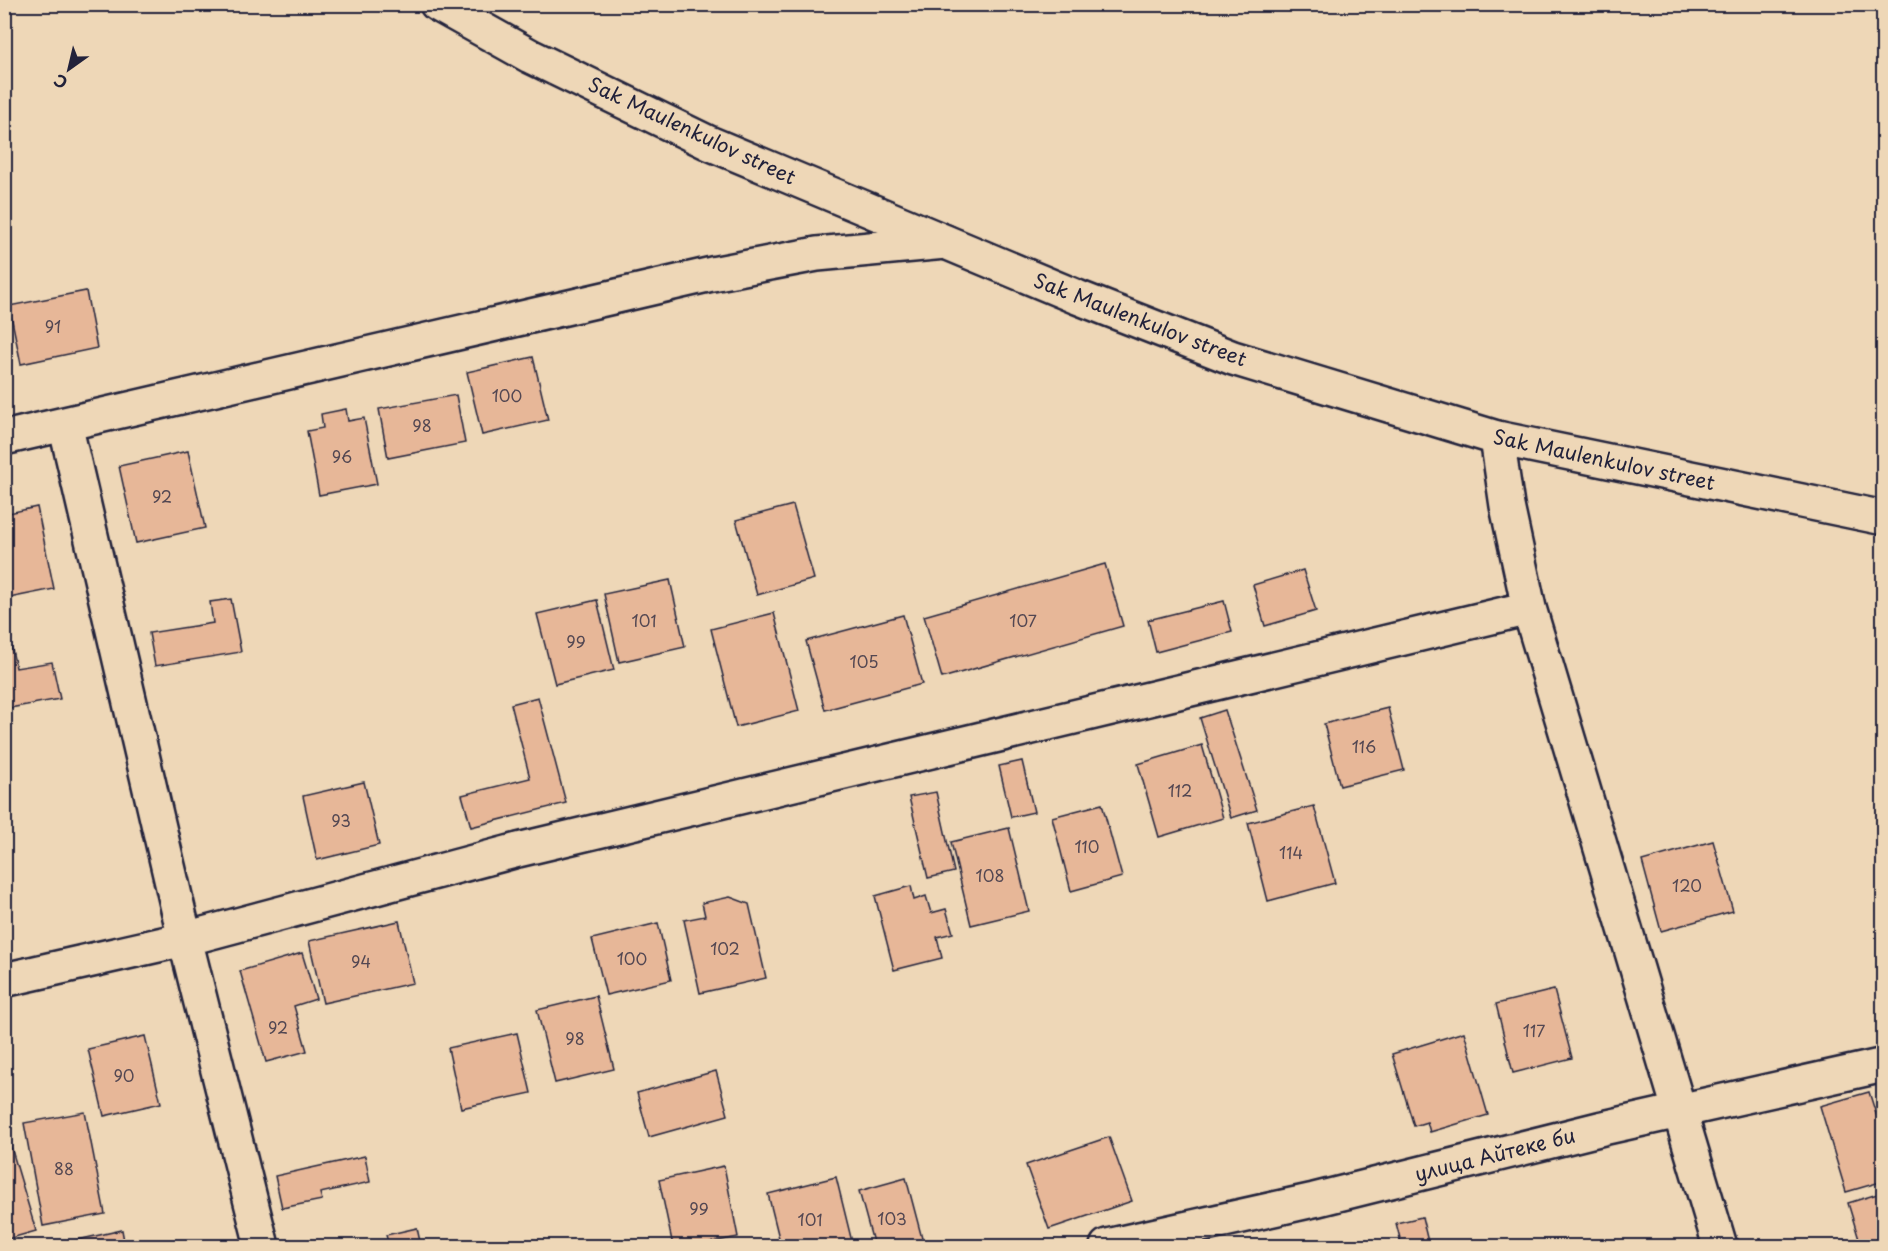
<svg xmlns="http://www.w3.org/2000/svg" width="1888" height="1251" viewBox="0 0 1888 1251" font-family="'Playpen Sans',sans-serif">
<style>
.building{fill:#e7b798;stroke:#22223b;stroke-width:1.5}
.lines{fill:none;stroke-linecap:round;stroke-linejoin:round}
.minor-casing{stroke:#22223b;stroke-width:38}
.major-casing{stroke:#22223b;stroke-width:38}
.minor{stroke:#eed7b7;stroke-width:33}
.major{stroke:#eed7b7;stroke-width:33}
.labels{text-anchor:middle;stroke-width:4.5;stroke-linejoin:round;paint-order:stroke}
.number-label{font-size:16px;fill:#534752}
.street-label{font-size:20px;fill:#22223b;stroke:#eed7b7}
</style>
<rect width="100%" height="100%" fill="#eed7b7"/>
<filter id="ink" filterUnits="userSpaceOnUse"><feTurbulence type="fractalNoise" baseFrequency=".0167" numOctaves="2"/><feDisplacementMap in="SourceGraphic" scale="12" xChannelSelector="R" yChannelSelector="G"/><feConvolveMatrix kernelMatrix="1 2 1 2 8 2 1 2 1" color-interpolation-filters="sRGB"/></filter>
<g filter="url(#ink)">
<path class="building" d="M86,291L97,348L21,364L9,306Z
M533,357L548,420L482,435L467,372Z
M456,395L465,443L388,458L379,409Z
M346,409L348,421L364,418L377,484L319,495L307,431L323,428L321,414Z
M188,451L205,528L136,543L119,466Z
M793,505L814,579L757,595L736,520Z
M37,507L54,589L4,599V514Z
M1105,564L1123,626L942,678L924,616Z
M1303,570L1316,611L1265,626L1253,585Z
M670,580L685,647L619,662L604,594Z
M231,599L241,652L155,666L149,633L213,623L210,602Z
M597,600L614,670L555,684L537,614Z
M1224,601L1232,632L1156,652L1148,620Z
M774,613L799,711L736,727L711,629Z
M4,614L16,668L52,662L60,699L4,709Z
M903,615L922,684L825,710L806,641Z
M538,697L566,803L471,827L462,795L530,778L511,704Z
M1388,708L1404,770L1340,786L1324,724Z
M1225,710L1257,810L1231,818L1200,718Z
M1202,745L1223,818L1159,837L1138,764Z
M1022,761L1034,812L1011,817L999,766Z
M364,782L379,845L317,860L303,796Z
M936,792L954,872L928,878L909,797Z
M1102,804L1122,877L1071,891L1052,817Z
M1314,806L1335,883L1268,901L1248,823Z
M1009,828L1029,911L971,925L951,842Z
M1713,841L1733,911L1661,931L1642,861Z
M911,886L914,900L926,896L931,913L946,909L953,933L937,937L942,958L894,970L875,896Z
M730,897L749,904L766,978L700,993L684,920L705,916L702,903Z
M399,921L413,983L323,1003L309,941Z
M658,923L671,980L606,995L592,939Z
M302,953L316,999L294,1006L307,1051L266,1062L240,971Z
M1554,990L1572,1058L1513,1073L1496,1004Z
M596,996L614,1069L555,1083L537,1010Z
M1464,1032L1488,1115L1430,1132L1427,1122L1414,1126L1392,1054Z
M517,1033L531,1093L461,1108L448,1048Z
M145,1036L161,1103L104,1116L88,1049Z
M716,1071L728,1115L649,1137L637,1093Z
M1869,1092L1884,1139V1181L1846,1192L1820,1106Z
M85,1112L105,1214L43,1226L24,1123Z
M6,1130L36,1231L4,1240V1131Z
M1109,1137L1132,1201L1049,1229L1026,1165Z
M365,1156L370,1182L320,1193L322,1200L282,1208L275,1176Z
M724,1166L738,1237L693,1246H673L659,1180Z
M836,1177L853,1246H781L768,1194Z
M906,1178L924,1246H874L859,1191Z
M1884,1192V1246H1861L1848,1203Z
M1422,1217L1429,1246H1402L1396,1223Z
M417,1228L421,1246H389L386,1235Z
M122,1230L125,1246H51Z"/>
<g class="lines">
<g class="minor-casing">
<path id="minor" d="M65,424L185,939L262,1246
M4,438L712,274L817,254L945,242
M1497,438L1507,506L1529,608L1720,1246
M4,980L185,939L518,850L1529,608
M1107,1246L1314,1200L1603,1128L1884,1065"/>
</g>
<g class="major-casing">
<path id="major" d="M437,4L530,56L709,143L1077,297L1233,358L1497,438L1884,518"/>
</g>
<use href="#minor" class="minor"/>
<use href="#major" class="major"/>
</g>
</g>
<g class="labels">
<g class="number-label">
<text x="53" y="333">91</text>
<text x="507" y="402">100</text>
<text x="422" y="432">98</text>
<text x="342" y="463">96</text>
<text x="162" y="503">92</text>
<text x="644" y="627">101</text>
<text x="1023" y="627">107</text>
<text x="576" y="648">99</text>
<text x="864" y="668">105</text>
<text x="1364" y="753">116</text>
<text x="1180" y="797">112</text>
<text x="341" y="827">93</text>
<text x="1087" y="853">110</text>
<text x="1291" y="859">114</text>
<text x="990" y="882">108</text>
<text x="1687" y="892">120</text>
<text x="725" y="955">102</text>
<text x="632" y="965">100</text>
<text x="361" y="968">94</text>
<text x="278" y="1034">92</text>
<text x="1534" y="1037">117</text>
<text x="575" y="1045">98</text>
<text x="124" y="1082">90</text>
<text x="64" y="1175">88</text>
<text x="699" y="1215">99</text>
<text x="892" y="1225">103</text>
<text x="810" y="1226">101</text>
</g>
<g class="street-label">
<text transform="translate(692 131) rotate(25)" y="7">Sak Maulenkulov street</text>
<text transform="translate(1140 320) rotate(21)" y="7">Sak Maulenkulov street</text>
<text transform="translate(1604 460) rotate(12)" y="7">Sak Maulenkulov street</text>
<text transform="translate(1495 1155) rotate(-14)" y="7">улица Айтеке би</text>
</g>
</g>
<rect width="1888" height="1251" fill="none" stroke="#eed7b7" stroke-width="24"/>
<rect x="12" y="12" width="1864" height="1227" fill="none" stroke="#22223b" stroke-width="2" filter="url(#ink)"/>
<g transform="translate(69 69) rotate(214)" stroke="#eed7b7" stroke-width="4.5" paint-order="stroke">
<path d="M0-4.5L10 22L0 15L-10 22Z" fill="#22223b"/>
<text y="-9" font-size="16" font-weight="bold" text-anchor="middle" fill="#22223b">С</text>
</g>
</svg>
